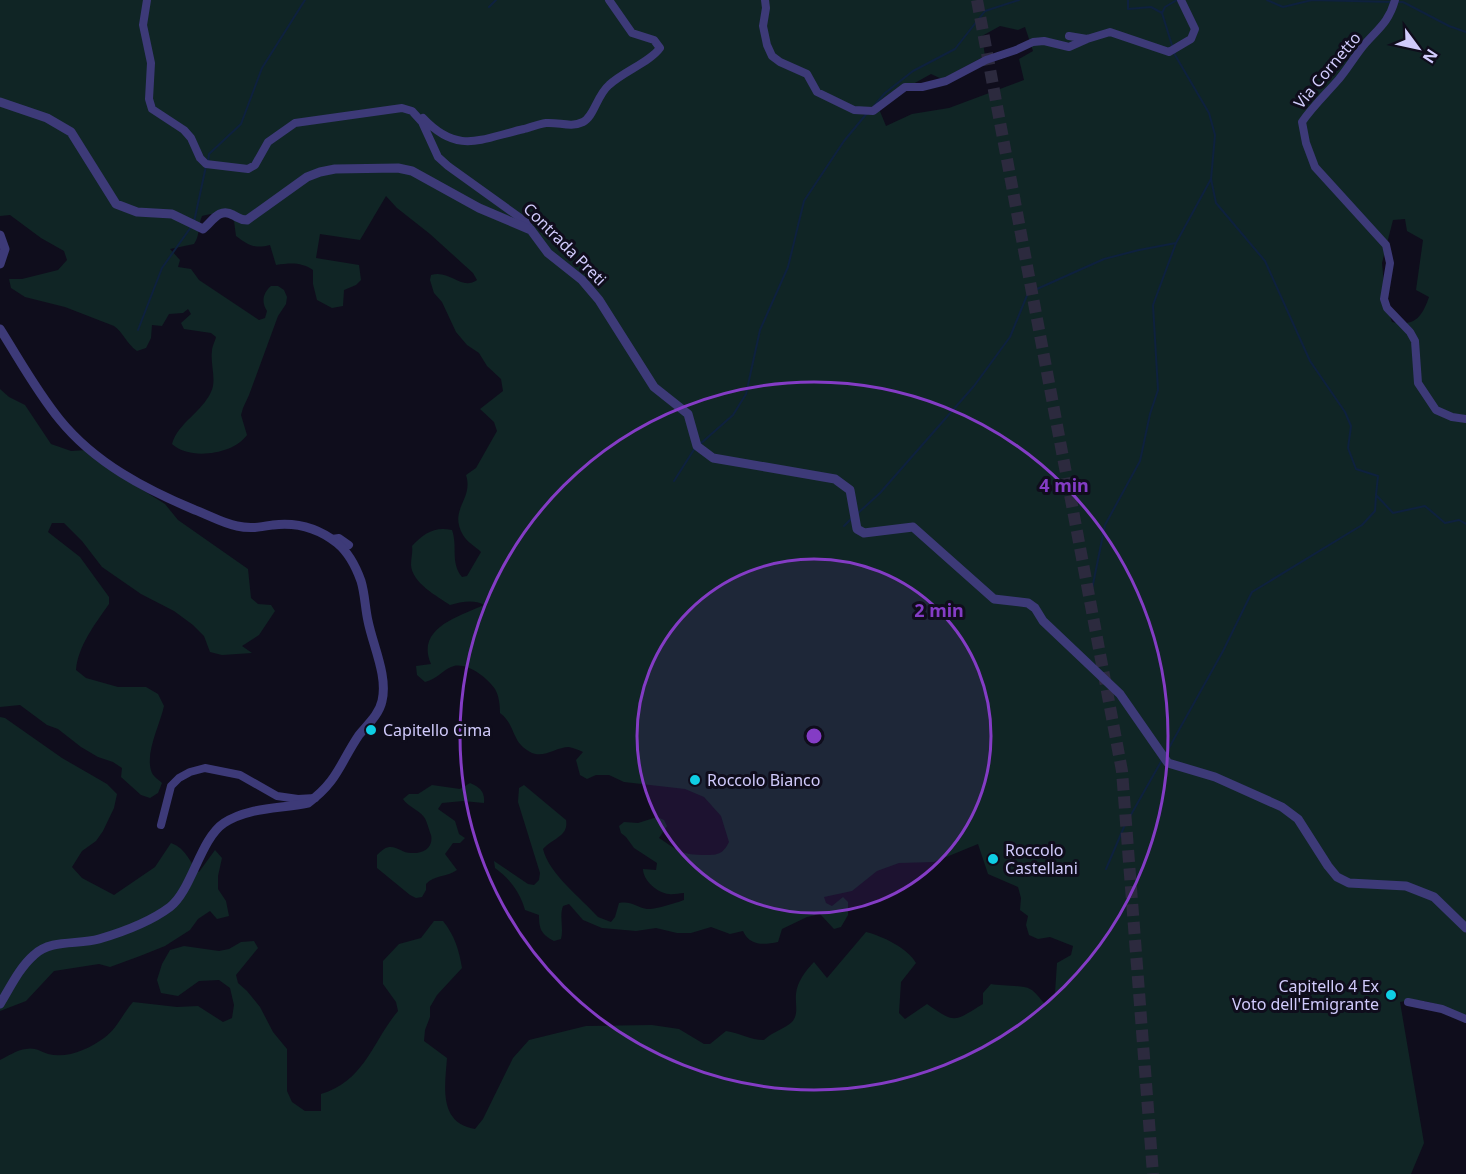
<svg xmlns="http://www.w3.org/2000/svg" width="1466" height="1174" viewBox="0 0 1466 1174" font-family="'Noto Sans',sans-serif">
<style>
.green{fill:#102525;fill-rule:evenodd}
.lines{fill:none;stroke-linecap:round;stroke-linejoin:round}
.stream{stroke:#0e213e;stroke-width:2}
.trunk-tunnel{stroke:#2c2a3e;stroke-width:12;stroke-dasharray:12 6;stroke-linecap:butt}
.minor{stroke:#3d3a78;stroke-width:8}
.tertiary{stroke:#3d3a78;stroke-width:9}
.ring{fill:none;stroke:#843cc5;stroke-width:3}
.poi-dot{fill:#0fcee4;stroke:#0f0d1c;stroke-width:2}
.labels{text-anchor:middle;stroke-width:6;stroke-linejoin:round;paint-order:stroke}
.street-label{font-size:16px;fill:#d1cbfc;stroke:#0f0d1c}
.poi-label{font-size:16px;fill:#d1cbfc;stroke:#0f0d1c;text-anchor:start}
.centre{fill:#843cc5;stroke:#0f0d1c;stroke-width:3}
.ring-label{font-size:18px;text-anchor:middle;font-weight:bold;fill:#843cc5;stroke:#0f0d1c;stroke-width:6;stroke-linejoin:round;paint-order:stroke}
</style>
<rect width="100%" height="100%" fill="#0f0d1c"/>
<path class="green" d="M0,0H1466V1020C1443,1005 1427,997 1400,1002L1424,1143L1411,1174H0V1060C8,1056 17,1050 26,1049C34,1047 40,1051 48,1054C67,1059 89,1049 104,1038C117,1029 123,1013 133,1002L177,1007L198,1006L223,1022L232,1018L234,1005L230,988L219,980L199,981L178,996L161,993L157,980L162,964L170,950L184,946L219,951L229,949L241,942L254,941L258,948L236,975L238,983L247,991L260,1007L273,1032L287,1049V1091L292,1102L305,1111H321V1094C365,1081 372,1042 398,1011L396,1002L383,984V961L399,944L421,938L434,921H443C455,936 459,950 462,968L437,995L430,1007V1017L425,1030L424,1041L447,1058C445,1086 438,1123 475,1129L483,1119L513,1058L529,1040L586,1026L652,1025L679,1029L704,1044H710L726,1031C740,1033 750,1040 764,1040C772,1032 784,1029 792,1022C799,1014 795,1004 796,994C797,982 806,970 814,962L827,978L866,932C882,936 908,948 916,963L901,982L899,1013L905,1019L927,1004C956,1024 953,1022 983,1004V993L991,984C1001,986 1024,985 1030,989C1036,992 1040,999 1044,1003L1055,993L1057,963L1071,955L1073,946L1050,937L1038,939L1029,935L1026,925L1028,916L1020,910L1021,898L1018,887L988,874L978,844L934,862L899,863L877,871L852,891L824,897L826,903L832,906L843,897L848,902V915L841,927L834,929L820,914L807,917L782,929L778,942C763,945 750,946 743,931L730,934L711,927L691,933H677L656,928L636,931L602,928L583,920L569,904L563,906C559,917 564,928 561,939L554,941C541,934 539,929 539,915L525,910C520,892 510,879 495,868L494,861L528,884L534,885L539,880L540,873L518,802L519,788L524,785L566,820C569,836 553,838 543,849C549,874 581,898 598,917L611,922L615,917L619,903C632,901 635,907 647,909C654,910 676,903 684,900V893C679,893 673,895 669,894C657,893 643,880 643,869L656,870L657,863L634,848L626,837L621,833L619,826L624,822L638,823L657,817L664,820L667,826L659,838C679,851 681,855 706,855C718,855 723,854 729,842L721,816L704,797L685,789L624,782L609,775H596L587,779L580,775L576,760L583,752C579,750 574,748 569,747C556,747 545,758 532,753C510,742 517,726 500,713C500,705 499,696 495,689C487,678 469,663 454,666C444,668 438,679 425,682L417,675L416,666L431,664C415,628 460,616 484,605C474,599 461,602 450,605C437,596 412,583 411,565C411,558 413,552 412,546C424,533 435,526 452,530C458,548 450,562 462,577L467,576L481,552C476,547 467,542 463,535C448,509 474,500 466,475L476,468L497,431L494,422L480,409L503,391L501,379L487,366L479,353L467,345L456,332L442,302L434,293L430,280L431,275C450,269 461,291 477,280L473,273L430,234L397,208L386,196L360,240L320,234L316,258L359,265L361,280L356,285L344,290L343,306L332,308L317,300L313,284V270C301,262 291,263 276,265L270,245C254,249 248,245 236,236L234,221C223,212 216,212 202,216C198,225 200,236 194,244L170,249L180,260L178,267L191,269L199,280L259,320L265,318L267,311C261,302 263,293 271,286H278L284,290L287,297L286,304L278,316L249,395L243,408L241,415L247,435C234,454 190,461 172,444C178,423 202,412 211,392C217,380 210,364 212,351C212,346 215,342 216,337L211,333L184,329L181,323L191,314L188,309L183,313L169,314L162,326L152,325L151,338L146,348L137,351C126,343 123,332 114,326L65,307L25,297L11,288L9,279H22L58,270L67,260L64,251L41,238L10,215L0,216ZM1000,26L1018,30L1025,27L1033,51L1019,59L1024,80L949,108L912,114L886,126L877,104L931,74L942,79L985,56L982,36ZM1405,219L1407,231L1423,240L1416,290L1429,297C1422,317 1415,327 1392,322L1386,305L1382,263L1393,220Z
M0,389L9,397L25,405L51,444L71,451L87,450L106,467L165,504L178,520L248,569L251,598L258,604L271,605L275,611L259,635L242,646L252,653L222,655L210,652L204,636L193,625L174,611L141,594L102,567L82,541L64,523H52L48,532L80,557L109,597V604C95,624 78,646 76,670L86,678L118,687H146L158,694L164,706C160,725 144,754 152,773C154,777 159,780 162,783L158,793L150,798L141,795L121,777L122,768L113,762L98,757L81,747L58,729L47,725L20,705L0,707Z
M0,717L5,718L62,758L107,784L117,794L114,808L103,831L96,841L82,851L72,867L82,878L114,895L155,867L171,843C187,849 188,861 199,872L215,850L222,858L218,876V889L226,901L229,916L217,919L210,911L198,919L190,930L165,946L140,956L110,967L99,964L54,971L26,1001L0,1011Z
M470,783C480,787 485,792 484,803L463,801L442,803L438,809L455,821L459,834L465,838L460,843H453L445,854L457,870C447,877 434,875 426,884V890L422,897L416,898L410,895L377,868V855C381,851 384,848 389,847C397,846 403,853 411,853C422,854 434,848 431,835C429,830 427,821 424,817C418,809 408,807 403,799L409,794H418L432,785L460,789Z"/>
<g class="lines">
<path class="stream" d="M1128,0V9L1151,7L1162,13L1175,55L1209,113L1215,135L1211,179L1216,203L1265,261L1310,361L1345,412L1351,426L1348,448L1356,469L1378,476L1376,495L1393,513L1425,506L1445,523L1459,520L1466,524
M1267,0L1283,7L1312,0L1392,2
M1398,2H1403L1449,26L1466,32
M489,7L496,0
M1162,13L1165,7L1177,0
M874,106L885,93L913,71L955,49L985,11L1019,0
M208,161L209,154L241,124L262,68L305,0
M194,222L206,166
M138,330L162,268L191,227
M699,445L733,415L746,394L760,330L788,267L804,201L844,141L868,112
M674,481L695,448
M857,514L880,493L974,386L1010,337L1028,293L1104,259L1139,250L1176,243
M844,526L853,517
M1091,594L1105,525L1140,461L1150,414L1158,390L1153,305L1176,243L1211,179
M1165,755L1223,651L1252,592L1362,525L1375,511L1376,496
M1106,869L1124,827L1162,760"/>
<path class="trunk-tunnel" d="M977,0L1122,771L1153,1174"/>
<path class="minor" d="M147,0L143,25L151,63L149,99L152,109L184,130L191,138L200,158L206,164L248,169L255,165L268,142L295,123L402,108L412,111L422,122L438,157L448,166L526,222L531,230
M765,0L766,8L763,26L767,45L772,56L780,62L807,74L817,92L854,110L873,111L905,87H922L946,81L986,60L1016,50L1033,42L1044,41L1069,47L1087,39
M1395,0C1389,22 1378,29 1364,45C1355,56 1348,68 1339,79C1326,94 1313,106 1302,122L1306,143L1315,167L1386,245L1390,263L1384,299L1387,308L1410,332L1415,341L1418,383L1436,410L1452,417L1466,419
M1069,36L1087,39L1110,32L1169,52L1191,39L1195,29L1181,0
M423,118C458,155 480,139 524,129C531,127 539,124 546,123C560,122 570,128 583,122C594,117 597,95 609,85C624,71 650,62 660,48L654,40L632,33L609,0
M332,539L339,538L349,545
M161,825L171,786L179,778L190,772L205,768L240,775L277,796L298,799L315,798
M1408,1002L1442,1009L1466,1019"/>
<path class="tertiary" d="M0,102L47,118L71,132L116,204L137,212L172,214L203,229C212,222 219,207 233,215C239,218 240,220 247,220L307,177L320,172L335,169L398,168L412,171L479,208L531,230L548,253L582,280L599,300L654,387L688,414L697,446L713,458L835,479L850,490L857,529L864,533L913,527L994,599L1028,603L1035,608L1043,621L1120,694L1168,763L1215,777L1282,807L1298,819L1328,866L1337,877L1349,883L1406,886L1434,897L1466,928
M0,235L5,249L0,264
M0,329C19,359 37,392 60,420C95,463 145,489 195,510C209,515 222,523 237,526C250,529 261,527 273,525C297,522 318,528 337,543C348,552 356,567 361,581C365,594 365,608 368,621C373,646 388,676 382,701C379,715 367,725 359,735C340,763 338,781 308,803C280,809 248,807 224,823C200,839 192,890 170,907C150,922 123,932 99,939C78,945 51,939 34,955C19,968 10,988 0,1004"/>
</g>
<circle cx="814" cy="736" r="177" fill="#843cc5" fill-opacity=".12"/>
<g class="ring">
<circle cx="814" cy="736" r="177"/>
<circle cx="814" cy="736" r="354"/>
</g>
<g class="poi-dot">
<circle cx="371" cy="730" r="6"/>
<circle cx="695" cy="780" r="6"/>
<circle cx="993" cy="859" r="6"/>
<circle cx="1391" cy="995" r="6"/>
</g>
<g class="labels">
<g class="street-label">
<text transform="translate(1327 70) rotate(-50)" y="6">Via Cornetto</text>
<text transform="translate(565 244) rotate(45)" y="6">Contrada Preti</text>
</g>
<g class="poi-label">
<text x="383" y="736">Capitello Cima</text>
<text x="707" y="786">Roccolo Bianco</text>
<text x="1005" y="856">Roccolo<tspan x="1005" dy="18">Castellani</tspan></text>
<text x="1379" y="992" text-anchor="end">Capitello 4 Ex<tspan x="1379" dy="18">Voto dell'Emigrante</tspan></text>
</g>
</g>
<circle cx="814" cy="736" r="9" class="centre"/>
<g class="ring-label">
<text x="1064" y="492">4 min</text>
<text x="939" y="617">2 min</text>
</g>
<g transform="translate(1418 48) rotate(123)" stroke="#0f0d1c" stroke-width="4.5" paint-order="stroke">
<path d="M0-4.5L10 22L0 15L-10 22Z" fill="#d1cbfc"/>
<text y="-9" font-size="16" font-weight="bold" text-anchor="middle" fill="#d1cbfc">N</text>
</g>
</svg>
